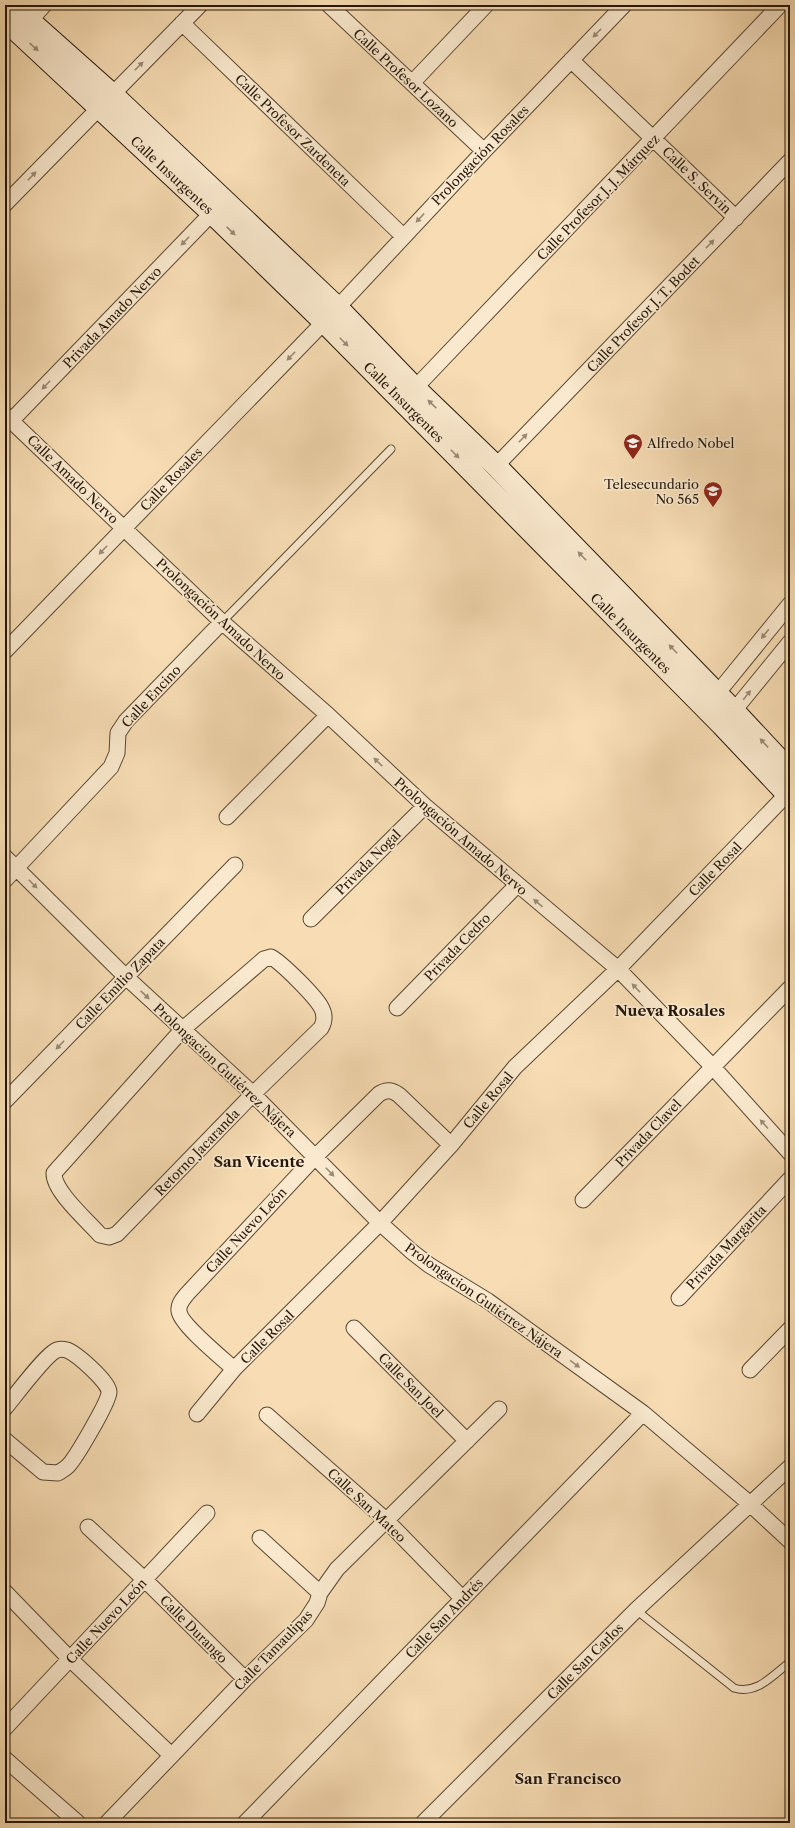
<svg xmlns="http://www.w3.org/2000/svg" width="795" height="1828" viewBox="0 0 795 1828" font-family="'Libre Caslon Text',serif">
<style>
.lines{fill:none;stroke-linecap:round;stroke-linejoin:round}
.service-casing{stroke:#594834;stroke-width:9}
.minor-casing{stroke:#594834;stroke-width:17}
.secondary-casing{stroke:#241609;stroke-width:23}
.service{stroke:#fae9ce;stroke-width:7}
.minor{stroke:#fae9ce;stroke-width:15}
.secondary{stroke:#fae9ce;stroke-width:21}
.oneway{fill:#9a8a75}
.labels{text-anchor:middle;stroke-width:3.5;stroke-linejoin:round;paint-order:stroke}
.street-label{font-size:13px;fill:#241609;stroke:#fae9ce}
.poi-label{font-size:13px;fill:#241609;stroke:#fae9ce;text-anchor:start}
.quarter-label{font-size:15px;font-weight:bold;fill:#241609;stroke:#fae9ce}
</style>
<rect width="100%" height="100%" fill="#f8ddb4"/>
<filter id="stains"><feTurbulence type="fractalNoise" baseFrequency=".005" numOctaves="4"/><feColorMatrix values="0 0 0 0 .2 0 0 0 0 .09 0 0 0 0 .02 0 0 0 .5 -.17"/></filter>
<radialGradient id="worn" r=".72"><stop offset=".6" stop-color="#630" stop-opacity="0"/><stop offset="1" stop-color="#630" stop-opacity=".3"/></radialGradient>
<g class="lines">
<g class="service-casing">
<path id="service" d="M222,622L391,449
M636,1610L734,1688C757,1695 773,1675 790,1662"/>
</g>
<g class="minor-casing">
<path id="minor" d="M329,5L484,151
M30,21L44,5
M182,23L403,236
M571,60L736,218
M412,83L486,5
M5,204L200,5
M415,388L780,5
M5,415L222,622L328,715L425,806L618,969L712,1066L790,1153
M11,421L212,213
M496,466L790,161
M5,651L324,322L484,151L624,5
M711,701L790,604
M728,718L790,642
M227,817L328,715
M5,857L126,977L253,1094L380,1223L411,1251L429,1265L488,1301L643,1413L749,1503L790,1541
M5,880L111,767L117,753L118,733L126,721L222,622
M311,919L425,806
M271,957C282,963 315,996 321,1007C325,1014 325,1021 321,1028L253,1094L117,1234L109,1237L100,1235C88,1221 53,1191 54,1173L183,1029L264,959Z
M397,1008L517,885
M5,1101L235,865
M583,1200L790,988
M679,1298L790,1179
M354,1328L467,1441
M234,1369C223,1359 180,1324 179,1311C178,1304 183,1299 187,1294L316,1156L379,1094C387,1089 392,1090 399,1095L451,1145
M750,1370L790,1329
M5,1408C15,1396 44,1357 55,1351C58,1349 63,1349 67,1350C77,1354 109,1382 109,1392C109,1402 75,1459 68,1466C65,1469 61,1471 58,1473L43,1472L5,1440
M197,1414L234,1369L380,1223L451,1145L515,1067L618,969L790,791
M267,1415L386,1520L463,1599
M88,1527L144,1579L245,1679
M260,1538L320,1593
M5,1592L70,1659L171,1755
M5,1728L207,1513
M5,1759L78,1823
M107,1823L245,1679L306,1620L317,1603L320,1593L337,1569L499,1409
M245,1823L643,1413
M423,1823L636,1610L790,1467"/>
</g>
<g class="secondary-casing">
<path id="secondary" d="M12,5L112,94L337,307L415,388L496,466L734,711L790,771
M5,20L212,213L324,322L722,725L790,797"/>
</g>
<use href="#service" class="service"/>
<use href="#minor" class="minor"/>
<use href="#secondary" class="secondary"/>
</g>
<defs><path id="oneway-solid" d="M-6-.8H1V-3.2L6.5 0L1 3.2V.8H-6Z"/></defs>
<g class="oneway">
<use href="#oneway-solid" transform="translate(597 33) rotate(134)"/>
<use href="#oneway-solid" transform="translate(34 47) rotate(42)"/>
<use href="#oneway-solid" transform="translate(139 66) rotate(-45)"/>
<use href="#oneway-solid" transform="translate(32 176) rotate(-46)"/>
<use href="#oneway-solid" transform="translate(420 218) rotate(133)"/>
<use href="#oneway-solid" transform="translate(231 231) rotate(44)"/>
<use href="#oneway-solid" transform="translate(185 241) rotate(134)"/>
<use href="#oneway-solid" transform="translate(710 244) rotate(-46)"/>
<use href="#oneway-solid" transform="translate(344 342) rotate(45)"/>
<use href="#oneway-solid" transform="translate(291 356) rotate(134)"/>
<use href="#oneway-solid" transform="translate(46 385) rotate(134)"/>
<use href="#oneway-solid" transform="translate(432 404) rotate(-136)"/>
<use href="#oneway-solid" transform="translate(523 438) rotate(-46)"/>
<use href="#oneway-solid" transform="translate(455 454) rotate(45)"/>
<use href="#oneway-solid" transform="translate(103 550) rotate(134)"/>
<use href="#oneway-solid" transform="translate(582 556) rotate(-134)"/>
<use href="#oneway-solid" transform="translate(765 634) rotate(129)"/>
<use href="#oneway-solid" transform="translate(673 649) rotate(-134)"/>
<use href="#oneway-solid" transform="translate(747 695) rotate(-51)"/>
<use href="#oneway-solid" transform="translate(764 743) rotate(-133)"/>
<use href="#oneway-solid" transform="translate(378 762) rotate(-137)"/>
<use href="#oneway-solid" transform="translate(33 884) rotate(45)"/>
<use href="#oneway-solid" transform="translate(538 903) rotate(-140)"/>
<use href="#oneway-solid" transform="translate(636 988) rotate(-134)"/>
<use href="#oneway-solid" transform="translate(145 995) rotate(43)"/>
<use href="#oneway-solid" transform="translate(60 1045) rotate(134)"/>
<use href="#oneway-solid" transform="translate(764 1124) rotate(-132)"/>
<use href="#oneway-solid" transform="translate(330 1172) rotate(46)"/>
<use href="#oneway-solid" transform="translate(575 1364) rotate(36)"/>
</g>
<defs>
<g id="school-pin" transform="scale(1)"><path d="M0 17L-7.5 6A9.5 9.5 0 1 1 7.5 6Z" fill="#8f2418" stroke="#fae9ce"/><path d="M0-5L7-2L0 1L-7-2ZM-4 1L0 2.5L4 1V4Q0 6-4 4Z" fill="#fff"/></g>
</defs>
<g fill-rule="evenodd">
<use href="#school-pin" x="633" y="443"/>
<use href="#school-pin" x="713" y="491"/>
</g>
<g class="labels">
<g class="street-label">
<text transform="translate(406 78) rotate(43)" y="5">Calle Profesor Lozano</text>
<text transform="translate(293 130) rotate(44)" y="5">Calle Profesor Zardeneta</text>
<text transform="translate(480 155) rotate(-46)" y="5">Prolongación Rosales</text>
<text transform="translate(172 175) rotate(43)" y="5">Calle Insurgentes</text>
<text transform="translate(697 180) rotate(44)" y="5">Calle S. Servin</text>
<text transform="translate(598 197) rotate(-46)" y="5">Calle Profesor J. J. Márquez</text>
<text transform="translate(643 314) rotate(-46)" y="5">Calle Profesor J. T. Bodet</text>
<text transform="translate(112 317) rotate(-46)" y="5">Privada Amado Nervo</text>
<text transform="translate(404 402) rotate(45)" y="5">Calle Insurgentes</text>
<text transform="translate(73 479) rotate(44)" y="5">Calle Amado Nervo</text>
<text transform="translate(171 479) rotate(-46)" y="5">Calle Rosales</text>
<text transform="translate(221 619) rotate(43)" y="5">Prolongación Amado Nervo</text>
<text transform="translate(631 633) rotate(45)" y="5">Calle Insurgentes</text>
<text transform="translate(151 696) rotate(-47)" y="5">Calle Encino</text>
<text transform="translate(461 836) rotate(41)" y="5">Prolongación Amado Nervo</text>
<text transform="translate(368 862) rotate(-45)" y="5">Privada Nogal</text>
<text transform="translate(715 869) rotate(-46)" y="5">Calle Rosal</text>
<text transform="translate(457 947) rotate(-46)" y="5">Privada Cedro</text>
<text transform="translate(120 983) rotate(-46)" y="5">Calle Emilio Zapata</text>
<text transform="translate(225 1070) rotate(43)" y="5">Prolongacion Gutiérrez Nájera</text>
<text transform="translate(488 1100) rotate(-50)" y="5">Calle Rosal</text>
<text transform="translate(648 1133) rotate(-46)" y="5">Privada Clavel</text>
<text transform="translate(197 1152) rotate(-46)" y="5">Retorno Jacaranda</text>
<text transform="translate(246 1230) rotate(-47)" y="5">Calle Nuevo León</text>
<text transform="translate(726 1247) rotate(-47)" y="5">Privada Margarita</text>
<text transform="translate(484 1300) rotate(35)" y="5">Prolongacion Gutiérrez Nájera</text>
<text transform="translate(267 1337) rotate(-45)" y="5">Calle Rosal</text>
<text transform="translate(411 1385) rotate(45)" y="5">Calle San Joel</text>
<text transform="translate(367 1505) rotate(43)" y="5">Calle San Mateo</text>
<text transform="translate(444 1618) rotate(-46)" y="5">Calle San Andrés</text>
<text transform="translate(106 1621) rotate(-47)" y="5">Calle Nuevo León</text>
<text transform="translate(194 1629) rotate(45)" y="5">Calle Durango</text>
<text transform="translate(273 1650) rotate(-46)" y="5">Calle Tamaulipas</text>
<text transform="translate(585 1661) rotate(-45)" y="5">Calle San Carlos</text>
</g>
<g class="poi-label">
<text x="647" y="448">Alfredo Nobel</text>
<text x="699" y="489" text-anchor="end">Telesecundario<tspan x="699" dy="15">No 565</tspan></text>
</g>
<g class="quarter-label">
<text x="670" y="1016">Nueva Rosales</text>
<text x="259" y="1167">San Vicente</text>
<text x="568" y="1784">San Francisco</text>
</g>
</g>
<rect width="795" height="1828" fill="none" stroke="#f8ddb4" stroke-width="20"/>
<rect x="6" y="6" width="783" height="1816" fill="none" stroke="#241609" stroke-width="2"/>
<rect x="10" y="10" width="775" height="1808" fill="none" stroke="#241609"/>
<rect width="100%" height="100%" filter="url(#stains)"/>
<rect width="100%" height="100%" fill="url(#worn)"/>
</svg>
